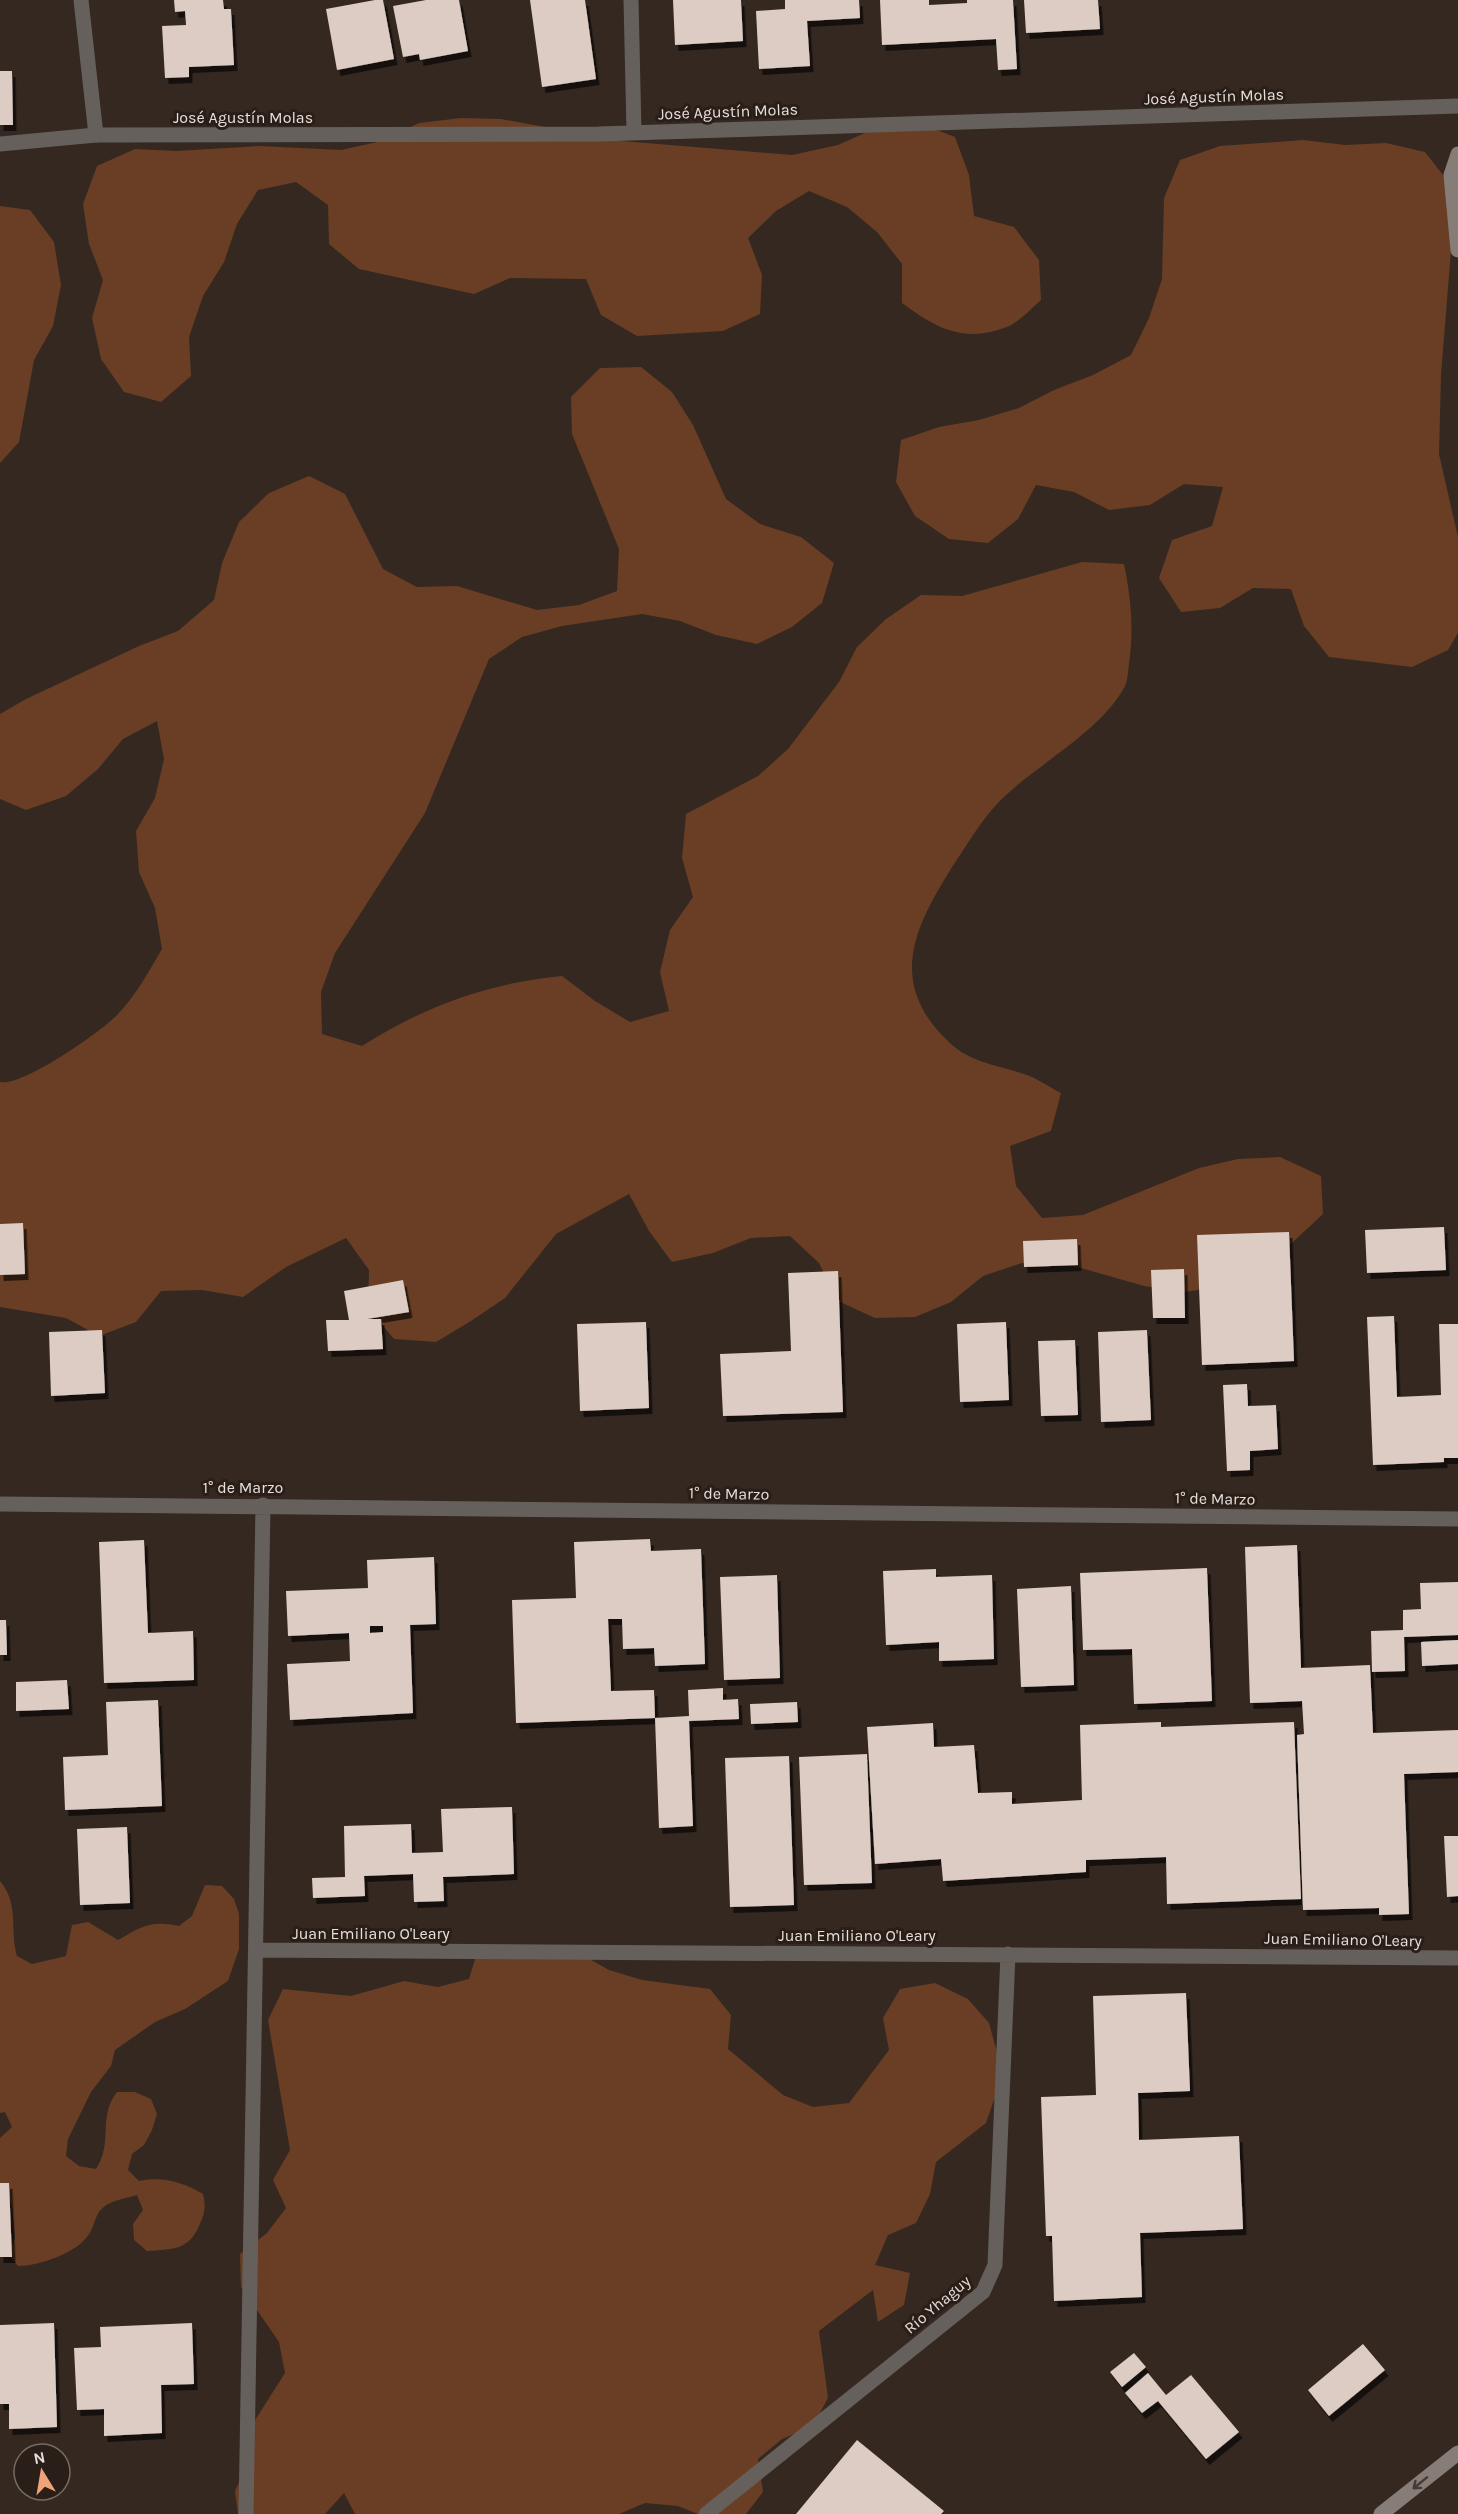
<svg xmlns="http://www.w3.org/2000/svg" width="1458" height="2514" viewBox="0 0 1458 2514" font-family="Karla,sans-serif">
<style>
.green{fill:#693e24}
.building{fill:#dcccc3;fill-rule:evenodd;filter:url(#shadow)}
.lines{fill:none;stroke-linecap:round;stroke-linejoin:round}
.lane{stroke:#66605c;stroke-width:15}
.street{stroke:#66605c;stroke-width:15}
.secondary{stroke:#877d78;stroke-width:15}
.oneway{stroke:#463a35}
.labels{text-anchor:middle;stroke-width:6;stroke-linejoin:round;paint-order:stroke}
.street-label{font-size:16px;fill:#e7dfdb;stroke:#2a1e18}
</style>
<defs>
<filter id="shadow"><feDropShadow dx="3.5" dy="6" stdDeviation="0" flood-color="#0009"/></filter>
</defs>
<rect width="100%" height="100%" fill="#342821"/>
<path class="green" d="M461,118L501,119L622,141L792,155L838,145L876,128L916,122L955,137L969,175L974,216L1014,227L1039,260L1041,300C1032,308 1020,321 1009,326C965,344 937,329 902,303V264L877,232L847,207L809,191L776,211L748,238L762,275L760,314L723,331L637,336L601,315L586,279L510,278L474,294L359,269L329,244L328,205L296,182L258,190L237,224L224,262L203,296L189,337L191,376L161,402L124,392L101,359L92,318L103,280L89,244L83,204L97,166L135,149L176,151L259,146L341,150L382,141L419,123Z
M1303,140L1345,145L1386,143L1425,152L1443,175L1454,213L1441,375L1439,454L1458,537V633L1448,650L1412,667L1329,657L1304,626L1291,589L1253,588L1220,608L1181,612L1159,578L1172,540L1212,526L1223,487L1184,484L1150,505L1109,510L1074,492L1036,485L1018,519L988,543L949,539L915,516L896,482L901,440L939,427L979,420L1019,408L1054,390L1093,375L1131,355L1149,318L1162,279L1164,198L1180,160L1220,146Z
M0,206L30,210L54,242L61,285L53,326L34,360L19,442L0,463Z
M641,367L672,392L693,425L726,499L760,524L801,537L834,563L822,603L792,627L757,644L716,635L680,621L642,614L562,626L522,637L489,659L425,813L335,953L321,992L322,1034L362,1046C425,1006 488,983 562,976L595,1001L630,1022L669,1011L660,972L670,930L693,897L682,858L686,814L758,776L788,749L839,682L857,647L886,619L921,595L962,596L1082,562L1124,564C1131,598 1134,629 1129,664C1128,670 1128,680 1125,686C1103,729 1040,763 1005,796C985,814 971,839 956,861C916,924 884,982 950,1043C971,1063 998,1065 1024,1074C1037,1078 1049,1087 1061,1093L1051,1131L1010,1146L1016,1186L1042,1218L1083,1215L1199,1168L1238,1159L1280,1157L1321,1176L1323,1214L1292,1243L1259,1267L1223,1286L1185,1292L1144,1286L1060,1262L1022,1263L983,1276L951,1302L915,1317L875,1318L838,1301L819,1263L790,1236L751,1238L713,1253L672,1262L649,1231L629,1194L556,1234L505,1298L471,1321L436,1342L394,1339L368,1308L369,1270L346,1238L286,1267L243,1297L202,1290L161,1291L136,1322L99,1336L66,1318L0,1307V1082C22,1087 101,1032 118,1014C136,995 149,971 162,949L155,908L139,872L136,831L155,798L164,759L157,721L123,739L98,769L66,796L26,810L0,799V714L26,699L139,646L178,631L214,600L222,563L239,522L269,493L309,476L345,494L383,569L417,587L457,586L537,610L579,605L617,591L619,549L572,434L571,397L600,368Z
M0,1881C20,1905 9,1928 17,1956L32,1964L66,1956L72,1925L88,1922L118,1940C142,1926 151,1920 179,1926L192,1916L205,1885L222,1886L234,1899L239,1914V1949L228,1981L185,2009L155,2022L115,2050L111,2066L91,2092L68,2139L66,2156L79,2166L96,2169C114,2141 97,2118 117,2092H135L151,2099L157,2114L152,2130L144,2145L132,2154L128,2170L139,2181C162,2176 183,2182 203,2194C206,2207 205,2213 199,2226C188,2251 172,2249 147,2251L134,2240L133,2224L143,2210L137,2195C127,2198 113,2200 105,2206C94,2214 96,2224 89,2234C78,2253 38,2266 18,2266L8,2254L15,2238L12,2207L0,2185V2138L12,2127L5,2112L0,2113Z
M479,1946L579,1953L609,1970L642,1980L710,1989L731,2015L728,2049L783,2095L813,2107L849,2103L889,2050L883,2018L900,1989L935,1983L968,1999L989,2023L998,2056L997,2091L986,2123L936,2162L930,2194L916,2223L888,2235L875,2265L910,2273L904,2305L878,2322L873,2290L819,2331L828,2398L813,2426L782,2439L758,2459L763,2492L746,2514H698L678,2506L645,2503L619,2514H355L344,2493L325,2514H238L235,2491L249,2461L250,2428L285,2373L279,2342L241,2287L240,2254L267,2233L286,2208L273,2180L290,2150L268,2020L283,1989L351,1996L404,1981L438,1987L469,1979Z"/>
<path class="building" d="M174,0H223L224,9H231L234,65L189,67V77L165,78L162,26L186,25L185,11L175,12Z
M375,0H383L394,59L337,70L326,9Z
M426,0H459L468,51L420,60L419,54L403,57L393,6Z
M530,0H585L596,79L542,87Z
M673,0H741L743,41L675,45Z
M785,0H859L860,18L807,21L810,66L759,69L756,11L785,9Z
M880,0H929V5L967,3V0H1013L1017,69L998,70L996,39L882,45Z
M1024,0H1098L1100,29L1026,33Z
M0,71H12L13,125H0Z
M23,1223L25,1274L0,1275V1224Z
M1444,1227L1446,1270L1367,1273L1365,1230Z
M1289,1232L1294,1361L1202,1365L1197,1235Z
M1077,1239L1078,1265L1024,1267L1023,1241Z
M1184,1269L1185,1318H1153L1151,1270Z
M838,1271L843,1412L723,1416L720,1354L791,1351L788,1273Z
M403,1280L409,1312L367,1319H381L383,1349L328,1351L326,1320H349L344,1291Z
M1394,1316L1397,1397L1441,1395L1439,1324H1458V1458H1444V1462L1373,1465L1367,1317Z
M646,1322L649,1408L580,1411L577,1324Z
M1006,1322L1009,1400L960,1402L957,1324Z
M102,1330L105,1393L51,1396L49,1332Z
M1147,1330L1151,1420L1101,1422L1098,1332Z
M1075,1340L1078,1415L1041,1416L1038,1341Z
M1247,1384L1248,1406L1276,1405L1278,1449L1250,1451V1470L1227,1471L1223,1385Z
M650,1539L651,1551L701,1549L705,1664L655,1666L654,1648L623,1649L622,1619H608L611,1691L654,1690L655,1718L689,1716L688,1690L723,1688V1700L738,1699L739,1719L689,1721L693,1826L659,1828L655,1718L516,1723L512,1600L576,1598L574,1542Z
M144,1540L148,1633L193,1631L194,1680L104,1683L99,1542Z
M1297,1545L1301,1668L1370,1665L1373,1733L1458,1730V1772L1404,1774L1409,1914L1379,1915V1908L1303,1910L1297,1735L1304,1734L1302,1701L1250,1703L1245,1547Z
M434,1557L436,1624L410,1625L413,1713L290,1720L287,1664L350,1661L349,1633L288,1636L286,1591L368,1588L367,1560ZM370,1626H383V1632L370,1633Z
M1207,1568L1212,1701L1134,1704L1132,1649L1083,1650L1080,1573Z
M936,1569V1577L992,1575L994,1659L939,1661V1642L886,1645L883,1571Z
M777,1575L780,1678L724,1680L720,1577Z
M1458,1582V1635L1404,1637L1405,1671L1372,1672L1371,1631L1403,1630V1610L1421,1609L1420,1583Z
M1071,1586L1074,1685L1021,1687L1017,1589Z
M0,1620H6L7,1655H0Z
M1458,1640V1664L1422,1666L1421,1642Z
M67,1680L69,1709L16,1711V1682Z
M158,1700L162,1806L65,1810L63,1757L108,1755L106,1702Z
M797,1702L798,1722L751,1724L750,1704Z
M1161,1722V1727L1294,1722L1301,1899L1167,1904L1166,1857L1086,1860V1872L943,1881L941,1859L875,1864L867,1727L933,1723L934,1747L974,1745L978,1793L1012,1792V1804L1082,1800L1080,1725Z
M867,1754L872,1883L804,1885L799,1757Z
M789,1756L794,1905L730,1907L725,1758Z
M512,1807L514,1874L443,1877L444,1901L414,1902L413,1874L364,1876L365,1896L313,1898L312,1878L345,1877L344,1826L411,1824L412,1853L443,1852L441,1809Z
M127,1827L130,1903L80,1905L77,1829Z
M1444,1836H1458V1896L1447,1897Z
M1186,1993L1190,2091L1138,2093L1139,2140L1239,2136L1243,2229L1140,2233L1142,2297L1054,2301L1052,2236H1046L1041,2097L1096,2095L1093,1996Z
M0,2183H9L12,2257H0Z
M54,2323L57,2427L9,2429V2404H0V2325Z
M192,2323L194,2384L161,2385L162,2433L104,2436V2409L77,2410L74,2348L101,2347L100,2327Z
M1363,2344L1385,2370L1329,2416L1308,2390Z
M1134,2353L1146,2367L1122,2387L1110,2372Z
M1148,2373L1166,2395L1191,2375L1239,2432L1206,2459L1158,2401L1142,2413L1125,2393Z
M857,2440L944,2511L941,2514H796Z"/>
<g class="lines">
<path class="lane" d="M81,0L96,135"/>
<path class="street" d="M631,0L634,132
M0,144L96,135L599,134L1458,106
M0,1504L1458,1519
M256,1950L1458,1958
M246,2514L263,1505
M706,2514L983,2292L995,2265L1008,1954"/>
<path class="secondary" d="M1458,154L1451,175L1458,250
M1381,2514L1458,2453"/>
</g>
<defs><path id="oneway-shaft" d="M-6 0H5M1.5-3L5.5 0L1.5 3" fill="none" stroke-width="1.6" stroke-linecap="round" stroke-linejoin="round" transform="scale(1.5)"/></defs>
<use class="oneway" href="#oneway-shaft" transform="translate(1420 2483) rotate(141)"/>
<g class="labels">
<g class="street-label">
<text transform="translate(1214 96) rotate(-2)" y="6">José Agustín Molas</text>
<text transform="translate(728 111) rotate(-2)" y="6">José Agustín Molas</text>
<text x="243" y="123">José Agustín Molas</text>
<text x="243" y="1493">1° de Marzo</text>
<text transform="translate(729 1493) rotate(1)" y="6">1° de Marzo</text>
<text transform="translate(1215 1498) rotate(1)" y="6">1° de Marzo</text>
<text x="371" y="1939">Juan Emiliano O'Leary</text>
<text x="857" y="1941">Juan Emiliano O'Leary</text>
<text transform="translate(1343 1939) rotate(1)" y="6">Juan Emiliano O'Leary</text>
<text transform="translate(937 2304) rotate(-40)" y="6">Río Yhaguy</text>
</g>
</g>
<g transform="translate(42 2472) rotate(349)"><circle r="28" fill="#2a1e18" stroke="#766b66" stroke-width="1.5"/>
<path d="M0-4.5L10 22L0 15L-10 22Z" fill="#efa378"/>
<text y="-9" font-size="16" font-weight="bold" text-anchor="middle" fill="#e7dfdb">N</text>
</g>
</svg>
